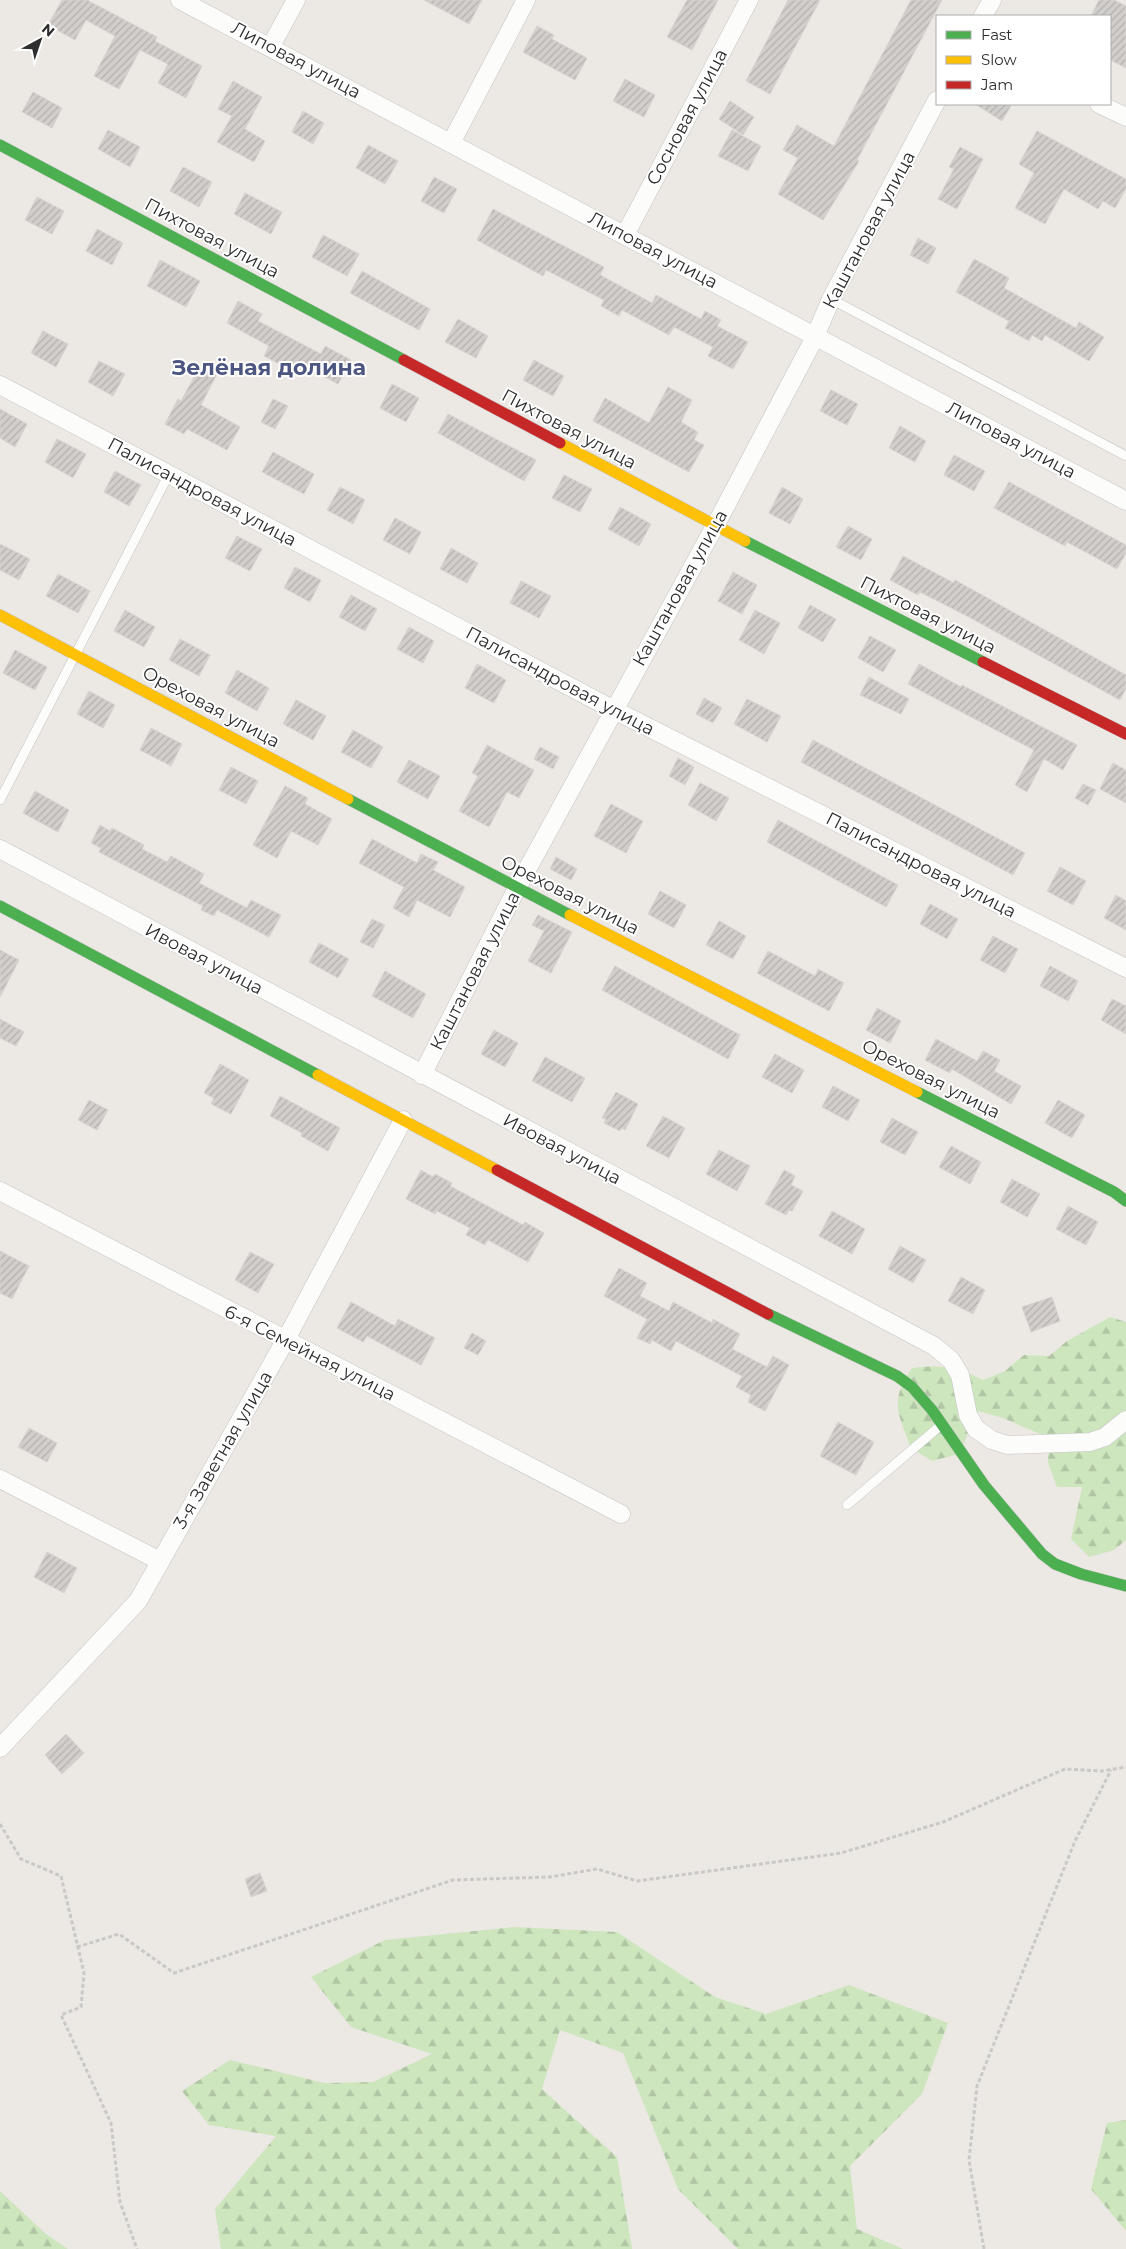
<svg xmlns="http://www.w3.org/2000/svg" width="1126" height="2249" viewBox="0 0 1126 2249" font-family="Montserrat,sans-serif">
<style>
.forest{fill:url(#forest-firs)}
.building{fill:url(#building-hatch);stroke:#d7d4d0}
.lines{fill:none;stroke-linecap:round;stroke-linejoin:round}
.lane-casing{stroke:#c5c4c5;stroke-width:10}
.street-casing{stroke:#c5c4c5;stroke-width:19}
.fast-casing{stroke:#c5c4c5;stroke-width:12}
.slow-casing{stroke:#c5c4c5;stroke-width:12}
.jam-casing{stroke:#c5c4c5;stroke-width:12}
.path{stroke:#c9c9c8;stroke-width:3;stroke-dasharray:4 2.5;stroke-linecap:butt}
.lane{stroke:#fcfcfb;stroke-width:9}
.street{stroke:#fcfcfb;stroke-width:18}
.fast{stroke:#4caf50;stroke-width:11}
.slow{stroke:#ffc107;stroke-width:11}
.jam{stroke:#c62828;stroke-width:11}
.labels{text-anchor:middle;stroke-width:4;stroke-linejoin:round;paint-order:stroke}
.street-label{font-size:18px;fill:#2e2e2e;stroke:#fff}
.district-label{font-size:22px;font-weight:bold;fill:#4d5680;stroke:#fff}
</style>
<defs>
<pattern id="forest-firs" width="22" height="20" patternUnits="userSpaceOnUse" patternTransform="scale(1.25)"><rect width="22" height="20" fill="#cee6be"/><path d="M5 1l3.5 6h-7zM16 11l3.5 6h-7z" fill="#b1c6a4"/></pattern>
<pattern id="building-hatch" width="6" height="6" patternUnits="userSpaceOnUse" patternTransform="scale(1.25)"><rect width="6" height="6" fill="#d1cecb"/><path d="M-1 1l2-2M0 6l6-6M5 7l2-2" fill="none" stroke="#b4b1af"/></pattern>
</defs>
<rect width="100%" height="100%" fill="#ece8e4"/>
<path class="forest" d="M1110,1317L1126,1322V1540L1114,1550L1089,1557L1071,1539L1082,1487H1057L1048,1463L1049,1438L1003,1418L978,1411L959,1454L932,1461L911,1448C898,1413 889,1402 912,1368C943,1365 955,1366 983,1380L1005,1371L1024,1355L1049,1356L1067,1341Z
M514,1927L617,1932L715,1997L766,2014L849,1985L948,2023L922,2094L850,2166L857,2229L903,2249H738L678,2189L623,2053L560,2030L542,2089L617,2157L632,2249H221L215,2209L276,2136L209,2125L182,2091L230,2060L324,2083L373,2082L432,2054L351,2027L311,1977L385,1940Z
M1126,2120V2231L1091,2189L1107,2123Z
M0,2191L46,2234L68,2249H0Z"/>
<path class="building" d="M62,0H87L157,37L155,41L202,66L186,98L158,83L168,64L140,50L119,89L94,76L115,36L86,20L75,40L48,25Z
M424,0H482L469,24Z
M687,0H718L692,50L667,37Z
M788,0H820L770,94L746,81Z
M911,0H942L857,160L859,161L823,220L778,194L798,158L783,150L797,125L834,146Z
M1099,0H1114L1126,6V68L1110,60V16H1091Z
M537,26L554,35L552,39L587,58L575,80L523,52Z
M625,79L655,95L644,117L613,101Z
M233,81L262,97L245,129L265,141L254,162L217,142L232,116L218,109Z
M33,92L62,108L52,128L22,112Z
M730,101L754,117L743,135L719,119Z
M975,104H1012L1002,121Z
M303,111L324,123L313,144L292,132Z
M108,130L140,147L130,167L98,149Z
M732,130L761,146L748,171L718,156Z
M1037,131L1126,179V189L1115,208L1103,201L1098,209L1064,189L1045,224L1015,208L1034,173L1019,164Z
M368,145L398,161L385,184L356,168Z
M960,147L983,159L957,209L938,199L954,169L949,167Z
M183,167L212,182L199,207L170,191Z
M434,177L457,189L444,213L421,201Z
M245,193L282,212L271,234L234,214Z
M37,197L64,211L52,234L25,220Z
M493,209L604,267L600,275L652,303L656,295L701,319L705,311L721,320L717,326L748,342L733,369L708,356L713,347L674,327L669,335L622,310L619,316L601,306L604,300L546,270L543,276L477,240Z
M97,229L123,243L112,265L86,251Z
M323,235L359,254L347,276L312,257Z
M918,238L936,248L928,264L910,255Z
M974,259L1009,278L1004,288L1076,328L1079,322L1104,337L1089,361L1045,335L1042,341L1032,335L1029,341L1005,328L1009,321L956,292Z
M160,260L200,281L186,307L147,286Z
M362,271L430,309L419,330L350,293Z
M238,301L262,314L258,321L321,354L325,346L351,360L338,384L298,362L293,371L264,356L269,346L227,323Z
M458,319L488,336L476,358L445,342Z
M43,331L68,344L56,367L31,353Z
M534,360L564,376L553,396L523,380Z
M99,361L125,374L113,396L88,382Z
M203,361L219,370L201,405L240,427L227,450L187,429L184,434L165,424L178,399L181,401Z
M392,384L419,398L406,422L380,408Z
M668,387L692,400L681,422L698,432L694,440L704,445L689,472L593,421L605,398L649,423Z
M831,390L858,404L847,425L820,411Z
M273,399L288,406L275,429L261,422Z
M0,409L27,424L15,447L0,438Z
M448,414L536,460L524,481L438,433Z
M900,426L926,441L915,462L889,448Z
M57,439L86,454L73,478L45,462Z
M273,452L314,474L304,494L262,472Z
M954,455L985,471L974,491L944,475Z
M115,471L141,485L129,506L104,492Z
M564,475L592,489L580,512L552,498Z
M1009,482L1126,545V553L1117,569L1067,542L1065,546L994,508Z
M340,487L365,500L353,524L327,510Z
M782,487L803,499L790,524L769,513Z
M620,507L651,524L639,546L608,529Z
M395,518L421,532L410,554L383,540Z
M848,526L872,539L861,560L836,547Z
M237,536L262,549L250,571L225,558Z
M0,544L30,559L19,580L0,570Z
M451,548L478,563L467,583L440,569Z
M903,556L954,583L955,580L1126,675V688L1120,700L967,616L920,592L918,595L890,580Z
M295,567L321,580L310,602L284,588Z
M733,572L757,585L742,614L718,601Z
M58,574L90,591L78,613L46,596Z
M521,581L551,596L539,618L510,603Z
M351,595L377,609L365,631L339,617Z
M810,605L836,619L823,642L798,628Z
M125,610L155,627L144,647L114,631Z
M755,610L780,623L764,654L739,640Z
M409,627L434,641L423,663L397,649Z
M870,636L896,650L883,672L858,658Z
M180,639L210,655L199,676L169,660Z
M15,650L47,667L35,690L3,673Z
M477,664L506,680L494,703L465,688Z
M919,664L961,687L962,685L1077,745L1063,770L1044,759L1027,792L1015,785L1034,750L908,684Z
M237,670L269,688L257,711L225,693Z
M869,677L909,699L901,714L860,695Z
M89,691L115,705L103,728L77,714Z
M704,698L722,708L713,723L696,714Z
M747,699L781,716L767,742L734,724Z
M296,700L326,716L313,740L283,724Z
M151,728L182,744L171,766L140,750Z
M353,730L383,747L371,768L341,752Z
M813,740L1025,853L1013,875L801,762Z
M487,745L534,770L519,798L507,792L489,827L459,811L478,776L472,773Z
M540,747L559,757L553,769L534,759Z
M678,758L694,767L685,785L669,776Z
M409,760L440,776L428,799L397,782Z
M1113,763L1126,770V803L1100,789Z
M231,767L258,781L246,804L219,790Z
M700,783L729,798L716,821L688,805Z
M1083,784L1096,790L1088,805L1075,798Z
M285,786L308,798L305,804L332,819L318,845L291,831L277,858L253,845Z
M35,791L69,810L58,832L23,813Z
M611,804L643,821L626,853L594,836Z
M778,820L898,885L886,907L767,842Z
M100,825L110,831L112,828L144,845L142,849L167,862L171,856L204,874L199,883L247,908L251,900L281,915L269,937L217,910L214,916L201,910L203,906L99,852L101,848L91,843Z
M372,839L417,863L421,854L438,862L433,870L465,887L450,917L417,900L409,917L393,908L404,887L359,863Z
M556,857L577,869L571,880L550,869Z
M1060,867L1086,881L1073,905L1047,891Z
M660,891L686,905L674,928L648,914Z
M1116,895L1126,901V930L1104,918Z
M930,904L958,919L947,939L920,924Z
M538,915L572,932L551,973L528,961L544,931L532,925Z
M372,919L385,925L373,948L360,942Z
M719,921L746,936L733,959L706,945Z
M993,936L1018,949L1005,973L980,960Z
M319,943L349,959L338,978L309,962Z
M0,950L19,960L0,997Z
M768,951L815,976L818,969L844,983L829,1011L757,973Z
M615,966L740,1035L728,1059L602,990Z
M1050,966L1078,981L1068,1001L1040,986Z
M385,971L426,994L413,1018L372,996Z
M1112,999L1126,1006V1034L1101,1020Z
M877,1008L901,1021L890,1043L866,1030Z
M0,1019L24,1032L16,1046L0,1038Z
M494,1030L518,1043L505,1067L481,1054Z
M936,1039L977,1061L983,1051L1000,1060L994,1071L1021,1086L1011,1104L952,1069L950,1073L925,1060Z
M775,1054L804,1070L792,1093L762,1077Z
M545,1057L585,1078L572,1102L532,1081Z
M220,1064L249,1080L231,1114L211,1104L214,1098L204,1093Z
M833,1086L860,1100L848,1121L822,1107Z
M616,1092L638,1104L625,1130L622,1128L620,1131L604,1123L606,1119L602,1118Z
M280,1096L340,1128L328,1151L301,1136L302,1133L270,1116Z
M89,1100L108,1110L97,1130L78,1120Z
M1058,1100L1085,1115L1072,1138L1045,1123Z
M663,1116L685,1128L669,1158L646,1146Z
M892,1118L918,1132L905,1155L880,1142Z
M951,1146L981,1162L970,1184L939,1167Z
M719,1150L750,1166L737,1191L706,1174Z
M421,1170L433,1177L435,1174L452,1183L450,1186L523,1225L525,1222L544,1233L528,1262L488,1240L485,1245L466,1235L470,1228L437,1211L435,1214L406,1199Z
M784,1170L795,1176L791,1185L803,1191L792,1211L789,1210L786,1215L765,1204Z
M1012,1179L1040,1194L1027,1217L1000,1202Z
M1068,1206L1098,1222L1086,1245L1056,1229Z
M832,1211L865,1229L852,1254L819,1236Z
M900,1246L926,1260L913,1283L888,1269Z
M0,1251L29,1266L12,1299L0,1293Z
M250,1252L274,1264L258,1293L235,1280Z
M619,1268L647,1283L640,1296L669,1311L673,1302L712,1323L713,1319L740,1334L732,1349L767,1367L773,1356L789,1365L765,1411L748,1402L751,1395L736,1387L742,1376L676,1341L671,1351L652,1340L650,1344L637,1338L647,1319L604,1296Z
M961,1277L985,1290L973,1314L948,1301Z
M1052,1297L1060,1321L1031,1332L1022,1307Z
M351,1302L395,1326L398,1319L435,1338L421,1365L367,1336L363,1342L337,1328Z
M472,1333L486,1341L478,1355L464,1348Z
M838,1422L874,1442L856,1475L820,1456Z
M29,1428L57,1443L47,1462L18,1447Z
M47,1552L77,1568L64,1593L34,1577Z
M66,1734L84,1753L62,1774L45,1755Z
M260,1873L267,1891L251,1897L245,1879Z"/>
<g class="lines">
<g class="lane-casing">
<path id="lane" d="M831,299L1126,456
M0,800L169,474
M847,1505L940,1426"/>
</g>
<g class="street-casing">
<path id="street" d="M180,0L1126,501
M983,16L992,0
M271,46L296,0
M1099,104L1126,117
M451,143L526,0
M625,235L749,0
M0,385L614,710L1126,968
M0,849L934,1346L951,1360L960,1375L968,1415L976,1429L992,1440L1007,1445L1090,1442L1105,1437L1126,1420
M422,1075L517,888L715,526L815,337L831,299L937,100
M0,1191L621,1514
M0,1479L160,1561
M0,1748L138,1601L285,1341L403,1120"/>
</g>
<g class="fast-casing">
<path id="fast" d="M0,145L404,360
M745,541L983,662
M348,799L570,915
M0,906L318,1075
M917,1092L1114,1192L1126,1201
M768,1314L897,1376L912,1387L932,1410L984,1485L1042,1554L1055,1564L1081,1574L1126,1586"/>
</g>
<g class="slow-casing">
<path id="slow" d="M560,443L745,541
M0,615L348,799
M570,915L917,1092
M318,1075L497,1170"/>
</g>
<g class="jam-casing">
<path id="jam" d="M404,360L560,443
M983,662L1126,734
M497,1170L768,1314"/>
</g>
<path class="path" d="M0,1824L21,1859L61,1876L84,1973L81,2007L61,2015L111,2123L120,2202L137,2249
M77,1947L119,1934L174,1973L453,1880L550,1877L597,1869L637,1881L841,1853L943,1822L1065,1769L1102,1771L1126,1767
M984,2249L969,2160L977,2086L1075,1841L1111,1770"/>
<use href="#lane" class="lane"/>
<use href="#street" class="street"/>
<use href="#fast" class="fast"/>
<use href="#slow" class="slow"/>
<use href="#jam" class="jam"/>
</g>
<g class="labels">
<g class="street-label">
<text transform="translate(296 60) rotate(28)" y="6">Липовая улица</text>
<text transform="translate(687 117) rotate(-62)" y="6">Сосновая улица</text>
<text transform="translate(869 230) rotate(-62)" y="6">Каштановая улица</text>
<text transform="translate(212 238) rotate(28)" y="6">Пихтовая улица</text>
<text transform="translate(653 250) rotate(28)" y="6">Липовая улица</text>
<text transform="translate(569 429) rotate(28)" y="6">Пихтовая улица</text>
<text transform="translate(1011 440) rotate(28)" y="6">Липовая улица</text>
<text transform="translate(202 492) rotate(28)" y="6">Палисандровая улица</text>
<text transform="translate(680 588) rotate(-61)" y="6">Каштановая улица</text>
<text transform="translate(928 615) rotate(27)" y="6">Пихтовая улица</text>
<text transform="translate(560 681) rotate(28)" y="6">Палисандровая улица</text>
<text transform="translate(211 707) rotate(28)" y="6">Ореховая улица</text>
<text transform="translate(921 865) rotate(27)" y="6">Палисандровая улица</text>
<text transform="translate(570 895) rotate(27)" y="6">Ореховая улица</text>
<text transform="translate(204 959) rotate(28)" y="6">Ивовая улица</text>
<text transform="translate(475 971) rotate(-63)" y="6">Каштановая улица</text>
<text transform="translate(931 1079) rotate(27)" y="6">Ореховая улица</text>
<text transform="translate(562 1149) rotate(28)" y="6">Ивовая улица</text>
<text transform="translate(310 1353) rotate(27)" y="6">6-я Семейная улица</text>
<text transform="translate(223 1450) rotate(-60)" y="6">3-я Заветная улица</text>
</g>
<g class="district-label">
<text x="269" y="375">Зелёная долина</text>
</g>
</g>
<rect x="936" y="15" width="175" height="90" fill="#ffffff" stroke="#ababab"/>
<rect x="946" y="31" width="25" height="8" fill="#4caf50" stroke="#ababab"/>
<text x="981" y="40" font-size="15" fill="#2e2e2e">Fast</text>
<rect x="946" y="56" width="25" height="8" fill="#ffc107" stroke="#ababab"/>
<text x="981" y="65" font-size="15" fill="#2e2e2e">Slow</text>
<rect x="946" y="81" width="25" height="8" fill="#c62828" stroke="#ababab"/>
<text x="981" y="90" font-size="15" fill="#2e2e2e">Jam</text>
<g transform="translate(40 40) rotate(40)" stroke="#ffffff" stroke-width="4" paint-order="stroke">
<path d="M0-4L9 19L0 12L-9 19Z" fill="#2e2e2e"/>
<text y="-8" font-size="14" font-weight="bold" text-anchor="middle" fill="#2e2e2e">N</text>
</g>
</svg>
